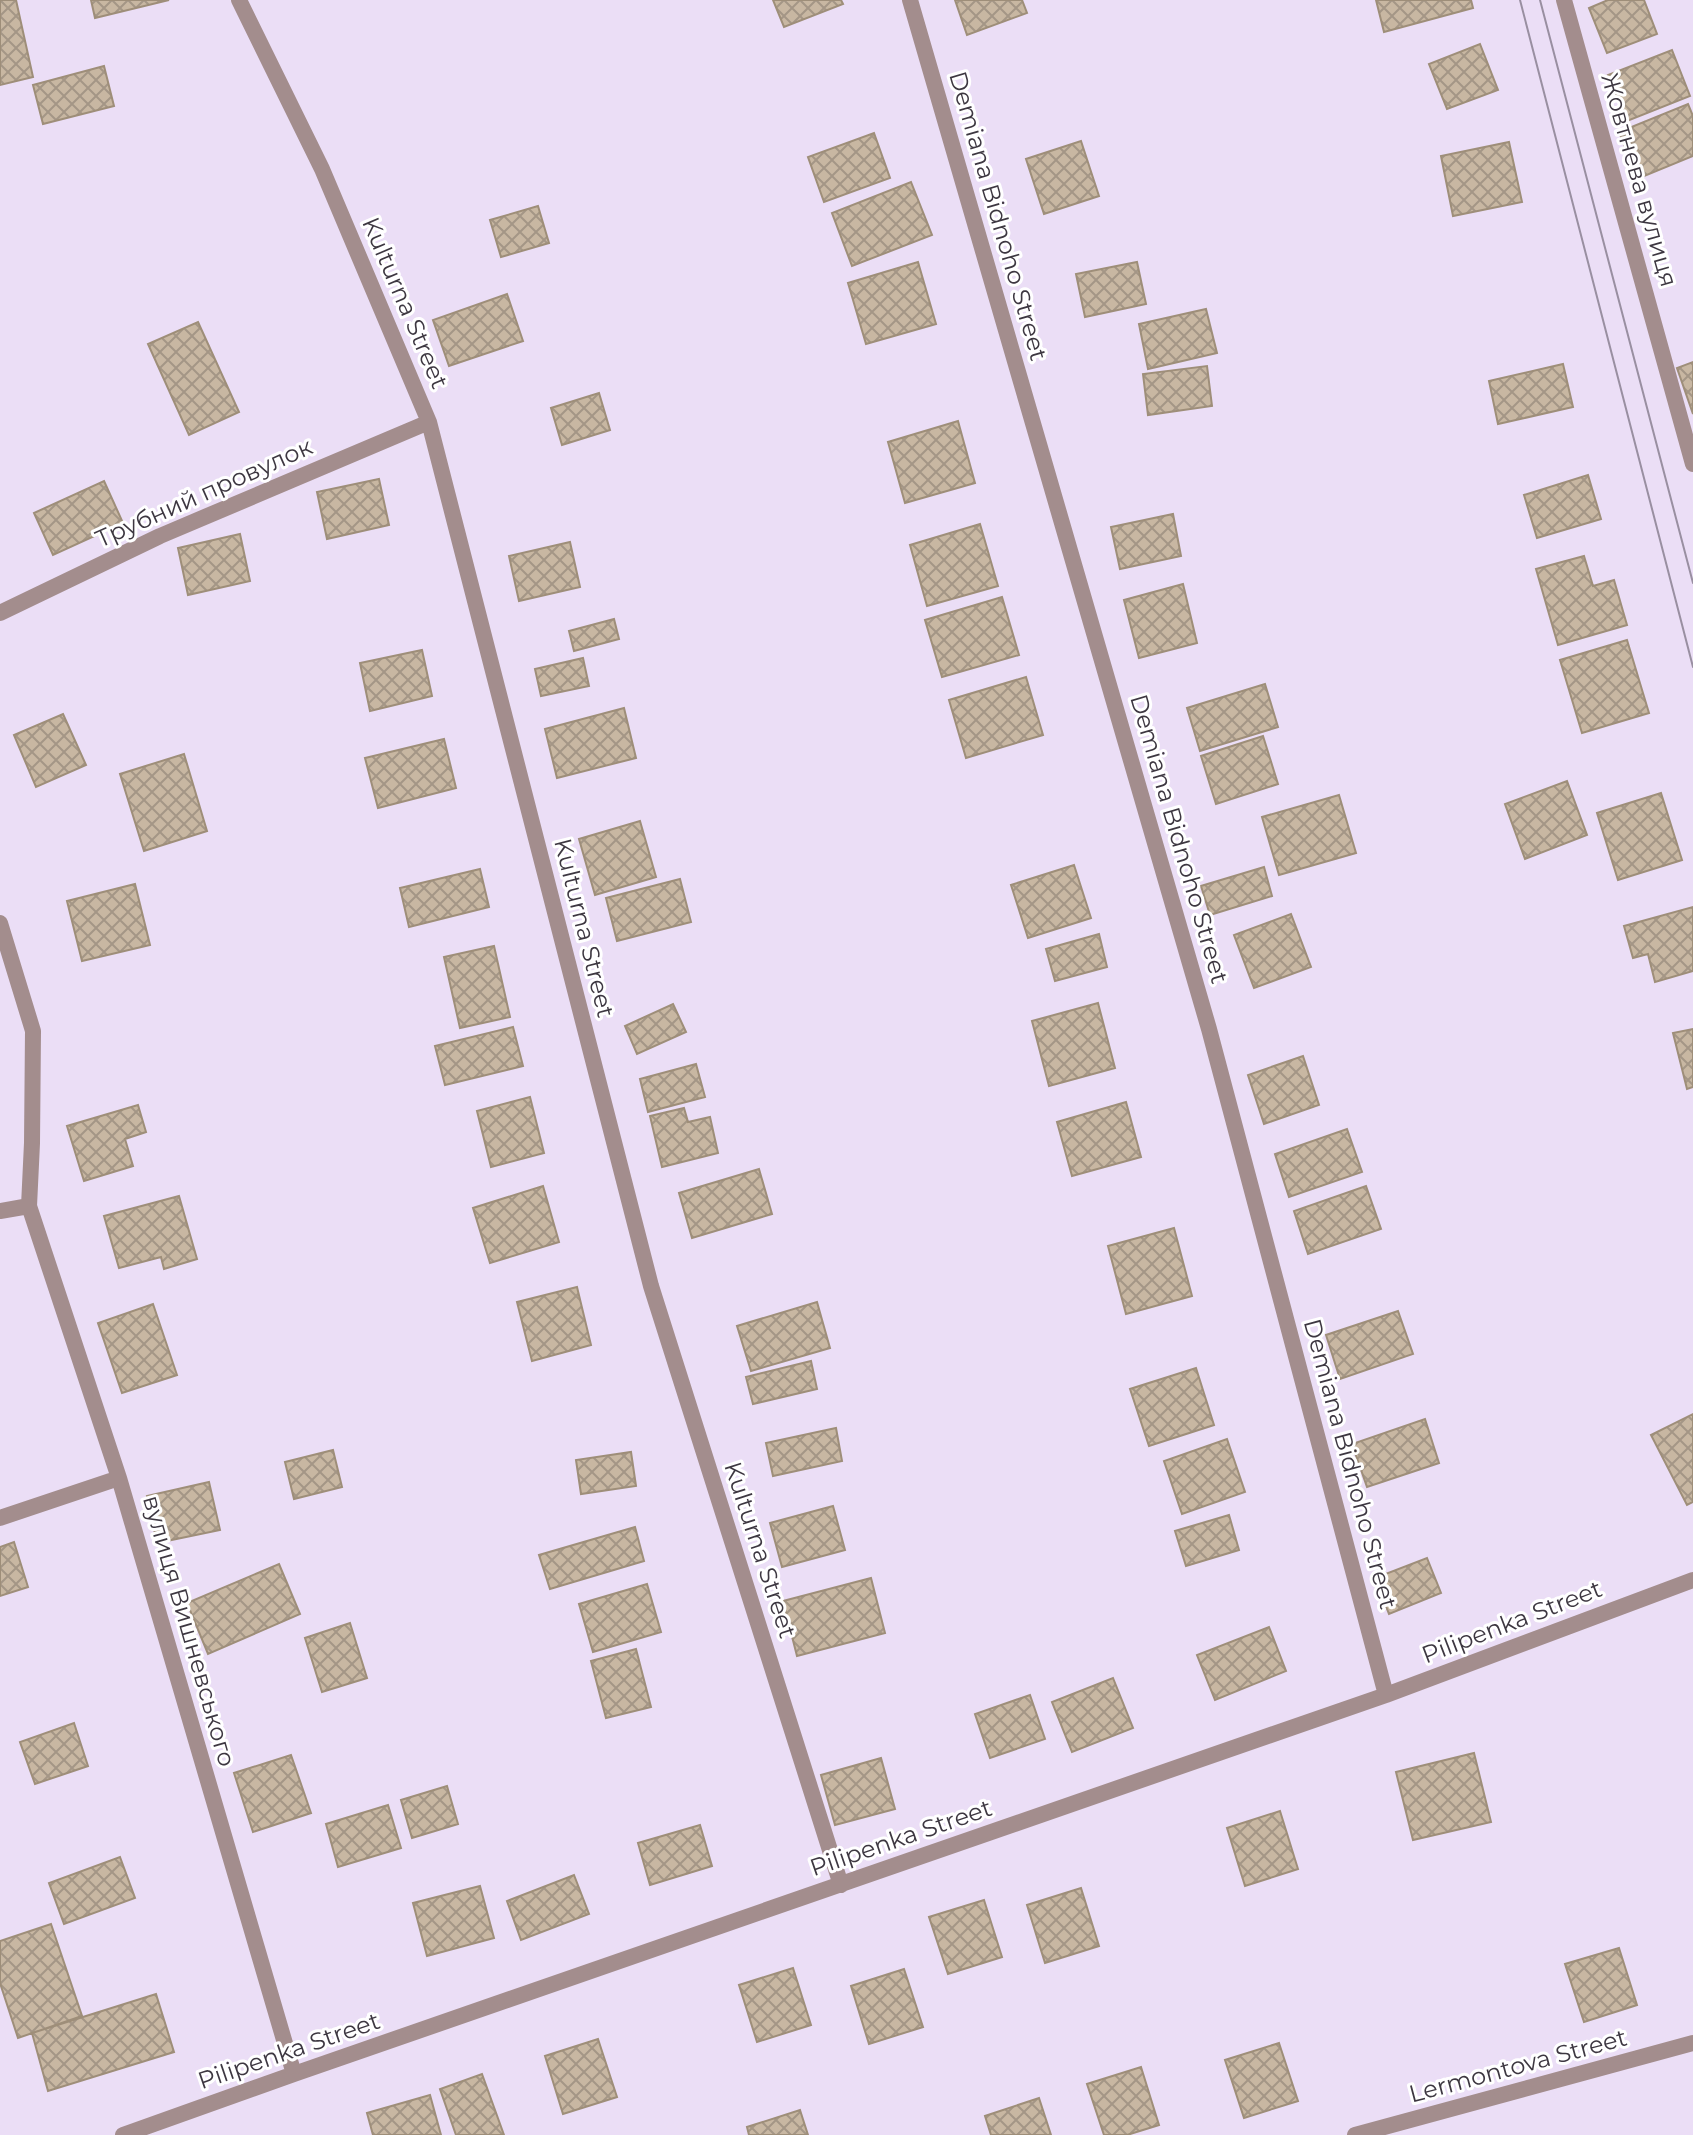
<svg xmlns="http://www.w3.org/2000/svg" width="1693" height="2135" viewBox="0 0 1693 2135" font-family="Montserrat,sans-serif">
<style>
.building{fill:url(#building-cross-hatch);stroke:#9e8e79;stroke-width:2}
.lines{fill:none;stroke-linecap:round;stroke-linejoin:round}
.minor{stroke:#a38d8d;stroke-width:16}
.tram{stroke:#998fa1;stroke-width:2}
.labels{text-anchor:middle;stroke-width:6;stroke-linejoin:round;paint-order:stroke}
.street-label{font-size:24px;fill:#3d3741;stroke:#fff}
</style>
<defs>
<pattern id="building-cross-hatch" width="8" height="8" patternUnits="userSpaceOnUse" patternTransform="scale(2)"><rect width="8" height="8" fill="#c8b7a2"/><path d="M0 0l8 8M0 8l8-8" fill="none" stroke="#a49686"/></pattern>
</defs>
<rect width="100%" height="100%" fill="#ebdef6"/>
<path class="building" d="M0,0H16L33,77L0,85Z
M91,0H169L95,18Z
M773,0H841L843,4L784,27Z
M955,0H1022L1027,13L967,35Z
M1376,0H1471L1473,8L1384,32Z
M1608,0H1644L1657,34L1607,53L1589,8Z
M1480,44L1498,90L1447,109L1429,64Z
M1672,50L1690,96L1627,121L1608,75Z
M104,66L114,106L43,124L33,85Z
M1688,104L1693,116V156L1637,179L1619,132Z
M874,133L890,178L824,202L808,157Z
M1081,141L1099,196L1044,214L1026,159Z
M1509,142L1522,202L1453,216L1441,156Z
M911,182L932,235L852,266L832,213Z
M538,206L549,243L501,257L490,220Z
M918,262L936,324L866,344L848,283Z
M1137,262L1146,304L1085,317L1076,274Z
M507,294L523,341L449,366L433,320Z
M1206,309L1217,353L1148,369L1139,324Z
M198,322L239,412L189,435L148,344Z
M1693,362V414L1677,368Z
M1563,364L1573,407L1498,424L1489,381Z
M1207,366L1212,406L1148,415L1143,374Z
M599,393L610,430L562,445L551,408Z
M958,421L975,483L905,503L888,442Z
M1588,475L1601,519L1537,538L1524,495Z
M379,479L389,525L327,539L317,492Z
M104,481L123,523L53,555L34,513Z
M1173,514L1181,556L1120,569L1111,527Z
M980,524L998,586L927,606L910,545Z
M240,534L250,581L188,595L178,548Z
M570,542L580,587L519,601L509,556Z
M1584,556L1593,586L1614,580L1627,625L1558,645L1536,569Z
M1183,584L1197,643L1139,658L1124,600Z
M1002,597L1019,655L942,677L925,620Z
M614,619L619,639L574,651L569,631Z
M1627,640L1649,713L1582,733L1560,660Z
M422,650L432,696L370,711L360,663Z
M583,658L589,686L541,696L535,669Z
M1026,677L1043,735L966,758L949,700Z
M1265,684L1278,727L1200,751L1187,708Z
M624,708L636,758L557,778L545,729Z
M63,714L86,765L36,787L14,735Z
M1263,736L1278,784L1216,804L1201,756Z
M444,739L456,788L378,808L365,758Z
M184,754L207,831L144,851L120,774Z
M1567,781L1587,835L1525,859L1505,804Z
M1661,793L1682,860L1618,880L1597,813Z
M1339,795L1356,853L1279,875L1262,817Z
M640,821L656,877L595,895L579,839Z
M1074,865L1091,918L1028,938L1011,885Z
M1264,867L1272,896L1210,915L1201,886Z
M480,869L489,907L409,927L400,888Z
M680,879L691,922L617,941L606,898Z
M135,884L150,945L82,961L67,901Z
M1693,907V971L1655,982L1648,954L1633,958L1624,926Z
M1291,914L1311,967L1254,988L1234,935Z
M1099,934L1107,967L1055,981L1046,949Z
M494,946L510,1017L460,1028L444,957Z
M1098,1003L1115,1068L1049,1086L1032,1021Z
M673,1004L686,1032L637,1054L625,1026Z
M513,1027L523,1066L445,1085L435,1046Z
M1693,1029V1087L1687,1089L1673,1033Z
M1303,1056L1319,1105L1264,1124L1248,1075Z
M696,1064L705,1097L648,1112L640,1079Z
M530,1097L544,1153L491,1167L477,1111Z
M1126,1102L1141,1157L1072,1176L1057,1122Z
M138,1105L146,1132L125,1139L133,1166L84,1181L67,1126Z
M684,1108L688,1122L710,1117L718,1153L662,1167L650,1116Z
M1347,1129L1362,1172L1289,1197L1275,1154Z
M759,1169L772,1214L692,1238L679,1193Z
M543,1186L559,1242L490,1263L473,1208Z
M1366,1186L1381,1229L1308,1254L1294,1211Z
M179,1196L197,1259L164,1269L161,1257L119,1268L104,1216Z
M1174,1228L1192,1296L1126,1314L1108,1246Z
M577,1287L591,1345L532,1361L517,1302Z
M817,1302L830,1348L751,1371L737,1326Z
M153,1304L177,1375L122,1393L98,1323Z
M1398,1311L1413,1354L1340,1379L1326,1335Z
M811,1361L817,1389L753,1404L746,1377Z
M1196,1368L1214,1425L1149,1446L1130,1389Z
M1693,1414V1502L1687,1505L1651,1435Z
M1425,1419L1439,1463L1367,1487L1352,1444Z
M836,1428L842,1461L773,1476L766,1443Z
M1227,1439L1245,1492L1182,1514L1164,1461Z
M333,1450L342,1487L294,1499L285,1462Z
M631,1452L636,1486L581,1494L576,1460Z
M209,1482L220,1530L157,1543L147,1496Z
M833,1506L845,1550L782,1567L770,1523Z
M1229,1515L1239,1550L1186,1566L1175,1531Z
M635,1527L644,1561L550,1589L539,1555Z
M14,1542L28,1587L0,1596V1547Z
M1427,1558L1441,1593L1389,1614L1375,1578Z
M279,1564L300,1614L208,1654L187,1603Z
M871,1578L885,1633L797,1656L783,1601Z
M647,1584L661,1632L593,1652L579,1604Z
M350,1623L367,1678L322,1692L305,1638Z
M1269,1627L1286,1671L1215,1700L1197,1655Z
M636,1649L651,1707L606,1718L591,1661Z
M1113,1678L1133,1728L1072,1752L1052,1702Z
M1030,1695L1045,1739L990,1758L975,1714Z
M74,1723L88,1766L35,1784L20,1742Z
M1474,1753L1491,1822L1413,1840L1396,1772Z
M291,1755L311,1813L253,1832L234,1773Z
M881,1758L895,1809L835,1825L821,1775Z
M447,1786L458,1824L412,1838L401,1800Z
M388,1805L401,1848L338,1867L326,1824Z
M1280,1811L1298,1869L1245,1886L1227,1828Z
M700,1825L712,1866L650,1885L638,1843Z
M120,1857L135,1898L64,1924L49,1883Z
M574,1875L589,1914L521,1940L507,1901Z
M480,1886L494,1938L427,1956L413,1903Z
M1081,1888L1099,1946L1045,1963L1027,1905Z
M984,1900L1002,1957L948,1974L929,1917Z
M51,1924L82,2016L18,2038L0,1983V1941Z
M1619,1948L1637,2005L1584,2022L1565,1964Z
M793,1968L811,2025L757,2042L739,1985Z
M904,1969L923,2027L869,2044L851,1986Z
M156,1994L174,2052L48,2091L32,2033Z
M598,2039L617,2097L563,2114L545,2056Z
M1279,2043L1298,2101L1244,2118L1225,2060Z
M1141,2067L1159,2125L1127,2135H1104L1087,2084Z
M482,2074L504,2135H456L440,2089Z
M430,2095L441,2135H373L367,2113Z
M1039,2098L1051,2135H991L985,2116Z
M800,2110L808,2135H749L747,2127Z"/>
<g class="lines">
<path class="minor" d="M239,0L322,169L429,422L651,1286L841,1885
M910,0L1209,1029L1386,1695
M1564,0L1693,464
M0,613L160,536L429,422
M0,923L33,1031L32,1143L29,1206L119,1478L294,2074
M0,1211L29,1206
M0,1518L119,1478
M123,2135L294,2074L1386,1695L1693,1580
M1355,2135L1693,2043"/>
<path class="tram" d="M1520,0L1693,667
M1540,0L1693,583"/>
</g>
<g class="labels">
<g class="street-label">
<text transform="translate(1639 180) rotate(74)" y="8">Жовтнева вулиця</text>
<text transform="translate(998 216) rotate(74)" y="8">Demiana Bidnoho Street</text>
<text transform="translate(405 303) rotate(67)" y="8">Kulturna Street</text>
<text transform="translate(204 493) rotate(-24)" y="8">Трубний провулок</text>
<text transform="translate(1179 839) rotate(74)" y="8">Demiana Bidnoho Street</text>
<text transform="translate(584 928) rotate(76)" y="8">Kulturna Street</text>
<text transform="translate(1350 1464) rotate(75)" y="8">Demiana Bidnoho Street</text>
<text transform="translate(760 1550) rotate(72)" y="8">Kulturna Street</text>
<text transform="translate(1512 1622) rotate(-21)" y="8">Pilipenka Street</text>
<text transform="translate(189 1631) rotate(74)" y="8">вулиця Вишневського</text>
<text transform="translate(901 1838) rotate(-19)" y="8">Pilipenka Street</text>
<text transform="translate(289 2051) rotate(-19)" y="8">Pilipenka Street</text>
<text transform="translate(1518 2066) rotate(-15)" y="8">Lermontova Street</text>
</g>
</g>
</svg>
